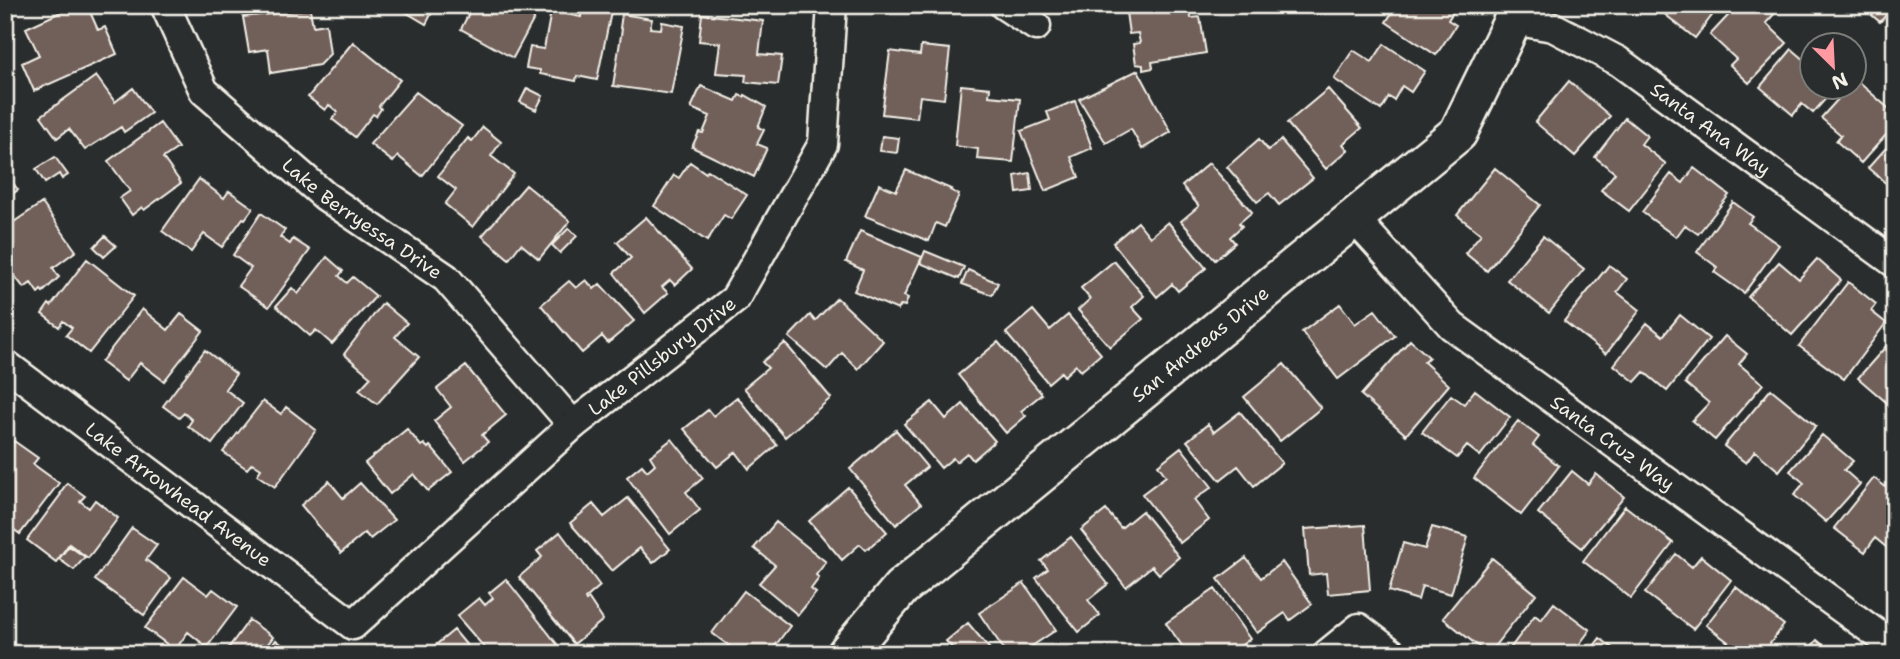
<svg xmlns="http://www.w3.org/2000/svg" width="1900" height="659" viewBox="0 0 1900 659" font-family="'Shantell Sans',sans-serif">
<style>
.building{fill:#715e5a;stroke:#f4f1e8;stroke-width:2}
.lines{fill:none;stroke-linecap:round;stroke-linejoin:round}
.minor-casing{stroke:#f4f1e8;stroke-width:33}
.tertiary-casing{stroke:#f4f1e8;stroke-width:42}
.minor{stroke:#2a2d2e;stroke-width:28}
.tertiary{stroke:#2a2d2e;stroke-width:37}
.labels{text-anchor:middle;stroke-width:7;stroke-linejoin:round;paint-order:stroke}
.street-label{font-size:19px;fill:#f4f1e8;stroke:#2a2d2e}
</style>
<rect width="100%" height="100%" fill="#2a2d2e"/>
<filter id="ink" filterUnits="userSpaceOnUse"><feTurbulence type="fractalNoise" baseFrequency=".0143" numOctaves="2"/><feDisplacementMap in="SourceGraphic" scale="14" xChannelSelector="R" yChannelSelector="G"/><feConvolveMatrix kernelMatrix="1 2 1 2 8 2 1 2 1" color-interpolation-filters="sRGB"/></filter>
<g filter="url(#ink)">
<path class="building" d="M76,5H87L98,30L105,27L117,54L34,91L22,63L39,55L26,28Z
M394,5H436L426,24Z
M473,5H513L535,17L513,58L461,29Z
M1125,5H1189L1191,18L1200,17L1206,53L1152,62L1153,68L1143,70V65L1136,64L1133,44L1140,43L1138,33L1129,34Z
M1397,5L1457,6L1448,20L1456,25L1436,55L1386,22Z
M1653,5H1720L1695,38Z
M1738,5H1768L1776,12L1766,23L1787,43L1749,83L1730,65L1736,59L1710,35Z
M1860,5H1895L1880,22Z
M582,7L611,12L597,80L577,76L576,81L540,74V70L526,68L530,47L544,49L551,11L581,17Z
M310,9L313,26L326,24L330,54L319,65L271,73L268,49L249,52L243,17Z
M622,14L652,19L650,28L661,29L662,22L684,26L671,94L613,86L622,29L620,28Z
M702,14L763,21L759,54L782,56L778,85L745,82L746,75L716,73L720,43L699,41Z
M353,42L400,80L379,106L381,109L376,116L373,114L355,137L332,119L338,112L329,105L325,110L308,97Z
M1384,44L1425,71L1411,92L1402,86L1394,100L1389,97L1381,110L1334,79L1353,50L1372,62Z
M921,46L950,49L944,99L920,96L917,118L882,114L890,51L920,55Z
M1792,49L1807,62L1812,57V88H1835L1813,113L1802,104L1793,115L1760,87Z
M1138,70L1171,132L1142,149L1131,129L1106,143L1079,99Z
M96,76L115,102L133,88L151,113L124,132L121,127L85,150L69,129L57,138L41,116Z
M1855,79L1895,114V125L1861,163L1836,141L1841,135L1821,118L1848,88H1854Z
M1569,81L1610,116L1575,156L1535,122Z
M961,85L990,88L989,96L1020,99L1013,162L977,159L978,149L955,146Z
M701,86L736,101L739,95L744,97L745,95L766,107L758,127L764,130L757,144L767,148L754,177L692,147L699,132L703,133L710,116L691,108Z
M527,88L543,96L536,110L520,102Z
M1328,89L1362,128L1343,144L1348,150L1326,169L1287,123Z
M416,92L462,126L422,176L398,156L393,162L370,144Z
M1075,101L1092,148L1071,157L1079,177L1045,191L1021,131L1050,120L1047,112Z
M1625,118L1647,136L1641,144L1666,164L1629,211L1601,190L1615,173L1595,157Z
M160,123L178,148L163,158L181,183L144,210L142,207L132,215L120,198L130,191L108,161Z
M483,127L501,142L491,156L514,174L473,227L445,204L456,190L438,176L468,138L472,141Z
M882,136L899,138L897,153L880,151Z
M1895,138V191L1868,168Z
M1259,139L1268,150L1281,140L1313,178L1279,205L1269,193L1257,202L1227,167Z
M55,157L68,175L62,179L59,174L45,183L36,169Z
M690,162L706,173L708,170L747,195L731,219L724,215L707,241L654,206L674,175L679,178Z
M1209,163L1252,212L1239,223L1242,226L1230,237L1235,243L1215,260L1181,221L1199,206L1182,186Z
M1495,168L1540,205L1487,271L1465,253L1481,234L1457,215Z
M1694,168L1729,195L1698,234L1685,225L1676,237L1642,212L1671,174L1683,183Z
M906,170L951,189L950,190L959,195L945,227L936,223L929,241L865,216L879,184L896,191Z
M5,172L18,190L5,199Z
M1030,173L1032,191L1017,193L1015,176Z
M199,179L224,198L229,191L253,208L245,219L243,218L222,247L204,234L191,252L162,231Z
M526,185L570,221L539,259L521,244L509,259L482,236Z
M1733,202L1753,217L1748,223L1779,245L1744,293L1714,272L1717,267L1697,252Z
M42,203L76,251L53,268L59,277L43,292L41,290L38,293L31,283L24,288L5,263V228Z
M261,213L285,230L280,237L290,244L293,239L310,250L269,307L238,286L251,268L233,255Z
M646,217L692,269L675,285L670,280L662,287L668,293L645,313L614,273L631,258L617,242Z
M1138,222L1150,237L1168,222L1206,268L1178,291L1172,284L1157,297L1113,243Z
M569,228L577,236L560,253L552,245Z
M860,231L922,257L904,296L908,298L905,306L901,305L898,310L854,291L863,270L846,262Z
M105,236L116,246L104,257L94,247Z
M1543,236L1584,269L1549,313L1507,280Z
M925,251L964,267L959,279L920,263Z
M327,257L343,271L339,276L347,283L353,277L376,296L332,344L316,330L310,336L276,306L292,288L298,294Z
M87,259L134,296L89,353L66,335L72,328L63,321L59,327L42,314L49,304L51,306Z
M1817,259L1841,280L1792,335L1748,297L1779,262L1799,279Z
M1114,261L1144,296L1132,307L1143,319L1110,347L1078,310L1090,299L1081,288Z
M1609,265L1627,279L1617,292L1640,310L1606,354L1564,321Z
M968,270L998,283L992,295L962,284Z
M586,280L594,289L600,284L634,321L608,343L602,336L582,353L541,305L569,281L576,288Z
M1848,282L1876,304L1871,311L1886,323L1844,379L1799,346Z
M837,298L883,341L858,369L842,353L827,370L789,337L810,315L815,321Z
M383,303L407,323L395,337L419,357L377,404L359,390L371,377L344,354Z
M1340,304L1355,324L1375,310L1395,336L1338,379L1302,332Z
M142,309L168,330L181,314L203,331L164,381L140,363L126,381L101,362Z
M1033,310L1050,330L1068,315L1101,354L1081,371L1076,365L1064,376L1061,372L1048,383L1006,333Z
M1680,315L1709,339L1667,391L1644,372L1635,382L1614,365L1647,323L1663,336Z
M1725,336L1747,354L1739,364L1763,384L1715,440L1692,421L1709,403L1685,383Z
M1895,336V392L1886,402L1858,378Z
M1410,340L1429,357L1424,362L1449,385L1406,435L1361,395Z
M998,342L1042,394L1021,411L1026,416L1006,433L958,375Z
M785,343L831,398L785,437L744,388L768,368L762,362Z
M205,350L236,374L225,389L243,403L212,444L188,426L192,420L184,413L179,418L163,406Z
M1284,364L1321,408L1280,441L1244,397Z
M466,366L506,415L482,435L488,442L465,461L434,421L451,407L437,389Z
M1771,389L1816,426L1779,471L1755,451L1746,463L1724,446Z
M1475,390L1510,417L1480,456L1467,446L1457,458L1422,432L1451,395L1464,404Z
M737,397L777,445L749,469L736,452L717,467L684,429L708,410L713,416Z
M263,401L281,414L286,407L316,430L275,487L257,475L261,469L252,463L247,469L223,452Z
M932,402L946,419L963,404L995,441L973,460L967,453L956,462L953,458L941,468L904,424Z
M1240,412L1282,463L1254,486L1238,466L1220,480L1187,441L1208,424L1214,432Z
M1518,421L1539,437L1533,445L1559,466L1521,515L1474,478Z
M407,429L421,446L424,444L428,448L430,446L452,472L428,491L414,474L390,494L365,463Z
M896,430L927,467L905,485L921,504L896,525L850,469Z
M1822,435L1853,461L1844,470L1860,484L1826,522L1794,495L1804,483L1790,471Z
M672,439L703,478L686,492L700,510L670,534L627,477L642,465L647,471L655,464L650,456Z
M14,441L38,458L33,464L59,483L20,534L5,523V456Z
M1181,447L1212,487L1194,500L1209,520L1180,543L1142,494L1166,476L1158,465Z
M1572,471L1588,484L1596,474L1624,497L1582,548L1538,513Z
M1874,478L1895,494V546L1891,551L1875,538L1865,552L1834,528Z
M329,481L343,498L360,483L394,520L370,539L365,533L341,553L301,505Z
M67,483L85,496L80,501L89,508L95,500L118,518L88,558L69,544L56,562L27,540L61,494L60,493Z
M848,487L887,532L866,550L860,544L842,560L809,521Z
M628,498L670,549L653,563L640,548L612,571L570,523L593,504L604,517Z
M1625,506L1673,543L1631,598L1583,561Z
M1106,510L1121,528L1142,511L1179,557L1159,574L1152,566L1126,587L1081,530Z
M776,522L826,562L816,575L819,578L811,589L816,593L798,615L759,583L775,565L754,548Z
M1365,525L1370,590L1328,594L1326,573L1309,575L1305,529Z
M1432,527L1468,537L1451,594L1422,586L1418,600L1389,591L1403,543L1425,549Z
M132,528L157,545L146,560L171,578L144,615L95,580Z
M560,532L600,586L585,599L586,601L589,599L603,620L574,644L519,577L542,557L537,551Z
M1071,537L1108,584L1088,600L1100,615L1079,632L1036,578L1048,569L1041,561Z
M69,546L85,557L74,570L59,559Z
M1676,554L1692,567L1701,556L1731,580L1693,629L1645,593Z
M1246,558L1261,578L1282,562L1312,604L1290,620L1285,613L1257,633L1218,579Z
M1492,558L1536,594L1488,654L1443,618Z
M184,577L208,595L213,589L237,607L207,647L188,632L175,650L145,628Z
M506,579L560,648L554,654H535L531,649L526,654H490L457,616L479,598L485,605L493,598L489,593Z
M1024,583L1056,630L1020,654H1007L979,613Z
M1736,587L1784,625L1762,654H1719L1728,642L1706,625Z
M1215,589L1250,639L1229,654H1188L1166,623Z
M744,591L790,626L769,654L764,649L760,654H740L712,633Z
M1554,603L1590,630L1572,654H1506L1535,615L1541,620Z
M249,620L273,637L265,648L268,651L276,640L294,654H224Z
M968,623L994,654H950L954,650L946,641Z
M454,630L474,654H435L431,649Z
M1600,638L1620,654H1588Z
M1817,640L1834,654H1805Z"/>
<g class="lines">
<g class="minor-casing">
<g id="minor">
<path id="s1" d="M165,5L204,91L325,196L446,278L573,425"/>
<path d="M1004,5L1036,26"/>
<path id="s2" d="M1513,20L1553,27L1618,61L1895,263"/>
<path id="s3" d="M1353,217L1452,326L1895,647"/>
<path id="s4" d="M5,364L353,625L573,425L735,299L823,144L832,5"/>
<path d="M1327,654L1359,628L1393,654"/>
</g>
</g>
<g class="tertiary-casing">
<g id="tertiary">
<path id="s5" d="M846,654L901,588L1458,133L1513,20L1515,5"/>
</g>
</g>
<use href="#minor" class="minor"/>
<use href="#tertiary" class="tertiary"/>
</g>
</g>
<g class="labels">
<g class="street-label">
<text dy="7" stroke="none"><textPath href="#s2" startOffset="229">Santa Ana Way</textPath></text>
<text dy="7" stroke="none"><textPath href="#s1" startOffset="298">Lake Berryessa Drive</textPath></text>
<text dy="7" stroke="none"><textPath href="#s5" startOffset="472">San Andreas Drive</textPath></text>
<text dy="7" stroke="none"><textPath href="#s4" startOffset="845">Lake Pillsbury Drive</textPath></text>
<text dy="7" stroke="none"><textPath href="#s3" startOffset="346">Santa Cruz Way</textPath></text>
<text dy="7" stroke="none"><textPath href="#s4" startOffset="217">Lake Arrowhead Avenue</textPath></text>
</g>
</g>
<rect width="1900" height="659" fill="none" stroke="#2a2d2e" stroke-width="28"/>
<rect x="14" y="14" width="1872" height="631" fill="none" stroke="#f4f1e8" stroke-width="2.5" filter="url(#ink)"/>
<g transform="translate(1833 66) rotate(156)"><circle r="33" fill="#2a2d2e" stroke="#7b7b78" stroke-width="2"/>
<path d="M0-5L12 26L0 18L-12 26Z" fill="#ff9aa2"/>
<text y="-10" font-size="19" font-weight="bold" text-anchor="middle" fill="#f4f1e8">N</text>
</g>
</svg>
